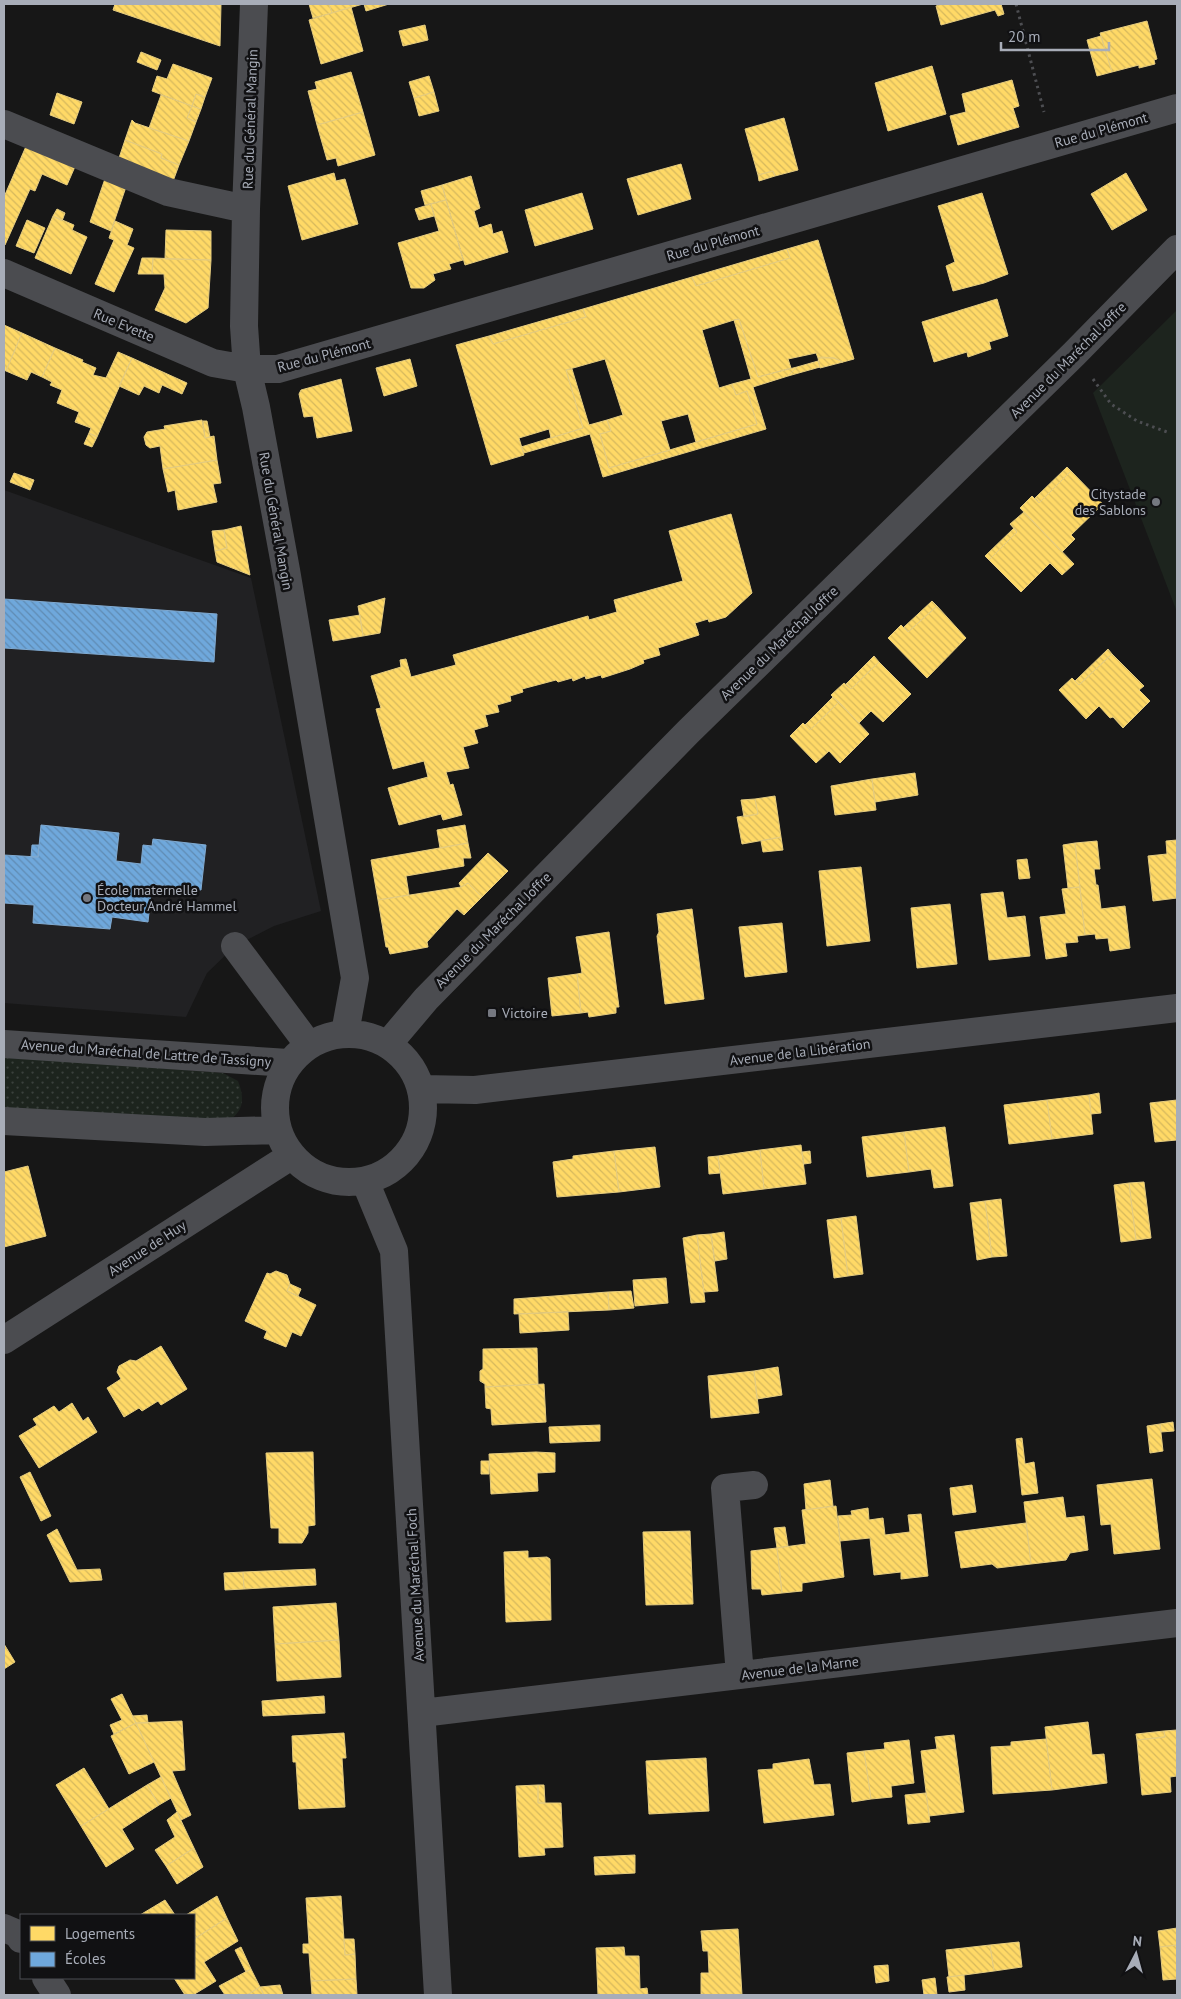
<svg xmlns="http://www.w3.org/2000/svg" width="1181" height="1999" viewBox="0 0 1181 1999" font-family="'PT Sans',sans-serif">
<style>
.built{fill:#212123}
.green{fill:url(#green-dots)}
.pitch{fill:#1d241e}
.homes{fill:url(#homes-back-hatch);stroke:#e5cc7f}
.schools{fill:url(#schools-back-hatch);stroke:#80aad1}
.lines{fill:none;stroke-linecap:round;stroke-linejoin:round}
.path{stroke:#4d4e52;stroke-width:3;stroke-dasharray:2.5 4;stroke-linecap:butt}
.minor{stroke:#4b4c50;stroke-width:28}
.poi-dot{fill:#757880;stroke:#111113;stroke-width:2}
.labels{text-anchor:middle;stroke-width:5;stroke-linejoin:round;paint-order:stroke}
.street-label{font-size:14px;fill:#a8adb8;stroke:#111113}
.poi-label{font-size:14px;fill:#a8adb8;stroke:#111113;text-anchor:start}
</style>
<defs>
<pattern id="green-dots" width="8" height="8" patternUnits="userSpaceOnUse" patternTransform="scale(1.25)"><rect width="8" height="8" fill="#1d241e"/><path d="M2 2h.1M6 6h.1" fill="none" stroke="#3b413d" stroke-width="1.8" stroke-linecap="round"/></pattern>
<pattern id="homes-back-hatch" width="6" height="6" patternUnits="userSpaceOnUse" patternTransform="scale(1.25)"><rect width="6" height="6" fill="#ffd966"/><path d="M-1 5l2 2M0 0l6 6M5-1l2 2" fill="none" stroke="#d6b85d"/></pattern>
<pattern id="schools-back-hatch" width="6" height="6" patternUnits="userSpaceOnUse" patternTransform="scale(1.25)"><rect width="6" height="6" fill="#6fa8dc"/><path d="M-1 5l2 2M0 0l6 6M5-1l2 2" fill="none" stroke="#608bb3"/></pattern>
</defs>
<rect width="100%" height="100%" fill="#171717"/>
<path class="built" d="M4,490L251,578L321,911L274,926L235,946L207,973L186,1017L4,1003Z"/>
<path class="green" d="M4,1056L223,1073L238,1081C245,1100 244,1111 226,1123L4,1109Z"/>
<path class="pitch" d="M1177,310V612L1093,393Z"/>
<path class="homes" d="M115,4H221L220,46L113,10Z
M309,4H329L332,13L313,18Z
M329,4H363L332,13Z
M364,4H389L366,11Z
M943,4H1001L1004,14L998,16L995,10L941,25L936,6Z
M351,7L363,51L321,64L309,20Z
M1147,21L1157,59L1154,60L1155,64L1139,68V65L1112,72L1100,33Z
M425,25L428,40L403,46L399,31Z
M1101,36L1112,72L1097,76L1087,40Z
M141,52L161,60L157,70L137,62Z
M173,64L212,78L205,97L196,94L192,106L152,91L157,76L167,79Z
M932,66L946,114L888,131L875,83Z
M351,72L363,112L317,125L308,91L317,89L315,82Z
M429,76L434,92L414,98L409,82Z
M1012,80L1019,106L1013,108L1019,127L958,145L950,116L966,112L962,94Z
M434,92L439,111L419,116L414,98Z
M57,93L82,102L74,124L50,115Z
M196,94L205,97L201,109L192,106Z
M161,95L192,106L187,118L196,122L189,141L149,128Z
M192,106L201,109L196,122L187,118Z
M363,112L375,155L338,166L336,158L327,160L317,125Z
M784,118L798,170L775,176L773,171L758,175L745,129Z
M132,120L135,123L189,141L179,165L161,158L162,154L125,140Z
M125,140L162,154L161,158L179,165L172,184L117,164Z
M27,144L77,162L67,185L42,174L35,191L30,189L5,245L4,244V197Z
M681,164L691,199L638,215L627,179Z
M773,171L775,176L759,181L758,175Z
M107,173L128,181L111,231L90,222Z
M334,173L336,181L345,179L358,224L302,240L288,186Z
M1126,173L1147,210L1112,230L1091,194Z
M471,176L480,208L474,211L479,228L491,224L493,234L502,231L508,252L465,265L442,185Z
M442,185L446,200L425,205L421,191Z
M582,193L593,229L535,246L525,210Z
M982,193L1008,274L984,283L953,291L946,266L955,262L938,206Z
M446,200L463,260L449,264L451,269L433,274L435,280L424,288H411L398,243L439,231L431,204Z
M431,204L434,216L419,220L415,209Z
M57,209L65,213L62,221L53,216Z
M53,216L74,225L72,230L87,237L71,274L35,258Z
M27,220L45,228L34,253L16,246Z
M115,221L133,229L127,245L134,248L114,292L95,284L114,240L109,238Z
M166,230L211,231V260L165,259Z
M818,240L854,359L843,362L834,358H818L816,353L788,359L791,368L758,377L739,319L734,320L702,330L719,388L732,384L736,395L747,391L757,424L696,442L688,414L661,421L670,450L609,468L600,434L611,431L607,420L623,415L605,359L566,370L583,428L551,438L549,429L519,438L524,455L491,465L456,345L489,336L493,344L586,317L583,309L692,277L696,286L790,258L787,249Z
M787,249L790,258L696,286L692,277Z
M142,258H153L152,274H138Z
M153,258L211,260L208,308L186,323L155,310L165,288L164,274H152Z
M997,299L1008,336L989,342L991,349L968,357L967,352L934,362L922,322Z
M583,309L586,317L493,344L489,336Z
M739,319L758,377L797,367L788,376L753,387L766,429L603,477L590,434L524,453L521,447L583,428L566,370L572,369L589,425L607,420L611,431L600,434L609,468L757,424L747,391L736,395L732,384L751,379L734,320Z
M4,325L22,333L6,371L4,370Z
M22,333L55,348L42,377L31,372L27,380L6,371Z
M55,348L83,360L82,362L96,368L93,375L106,378L118,352L132,358L97,437L89,433L91,428L75,422L79,412L57,403L62,390L50,385L52,382L42,377Z
M822,357L834,358L843,362L820,368L818,358Z
M132,358L187,383L182,394L162,385L159,393L144,386L139,395L119,386Z
M410,359L417,386L384,396L376,368Z
M818,361L820,367L788,376L797,367Z
M341,379L352,431L317,438L313,416L304,417L299,394L301,390Z
M202,420L205,438L214,436L217,460L163,469L160,446L150,448L146,445L144,437L147,432L165,429L164,426Z
M203,421H207L210,437L205,438Z
M89,433L97,437L92,447L84,444Z
M217,460L221,483L213,484L217,502L178,510L175,490L168,492L163,469Z
M1067,467L1071,471L1039,503L1035,498Z
M1071,471L1103,504L1071,535L1075,539L1062,552L1020,508L1032,496L1039,503Z
M14,473L34,480L30,490L10,482Z
M1024,512L1074,564L1062,575L1050,563L1021,592L989,560L1017,532L1010,524Z
M731,514L752,593L726,617L709,622L708,619L695,623L699,635L658,648L660,655L643,660L644,663L630,669L602,678L601,675L586,679L585,676L573,681L572,678L558,682L556,680L522,689L523,692L510,696L511,701L497,705L499,712L485,715L488,726L474,730L478,743L463,747L469,768L446,772L450,785L453,784L462,815L443,820L441,814L399,825L388,788L428,777L424,761L393,769L376,709L381,708L371,676L401,667L400,660L406,659L411,677L456,665L453,655L588,616L589,620L617,612L614,600L683,581L669,531Z
M241,526L250,575L217,562L215,551L227,548L224,530Z
M1014,528L1017,532L989,560L985,556Z
M224,530L227,548L215,551L212,531Z
M385,598L380,633L363,636L358,606Z
M932,601L937,606L908,632L904,627Z
M937,606L966,638L927,678L888,638L901,625L908,632Z
M360,615L363,636L333,641L329,620Z
M1108,649L1112,654L1079,685L1075,681Z
M1112,654L1144,686L1139,690L1150,701L1123,728L1113,717L1110,718L1099,706L1086,719L1059,690L1072,678L1079,685Z
M874,656L879,662L851,689L846,684Z
M879,662L911,694L883,722L871,711L859,723L831,695L844,683L851,689Z
M833,697L839,702L810,730L805,725Z
M839,702L869,734L840,763L829,751L816,763L790,736L803,723L810,730Z
M915,773L918,795L875,802L872,779Z
M872,779L876,810L835,815L831,786Z
M775,796L781,837L742,844L737,817L758,814L755,799Z
M755,799L758,814L744,817L741,800Z
M465,825L468,843L440,848L437,830Z
M781,837L783,850L763,852L761,841Z
M1177,840V898L1153,901L1148,856L1167,854L1166,841Z
M1097,841L1100,869H1094L1096,885H1098L1101,909L1125,906L1130,948L1110,951L1108,938L1096,939L1095,934L1085,935L1075,843Z
M468,843L471,858H463L464,866L406,876L409,895L378,900L371,860Z
M1075,843L1080,887L1068,888L1063,845Z
M488,853L508,871L482,897L468,883L461,887L459,883Z
M1027,859L1030,878L1019,879L1017,860Z
M861,867L870,941L827,946L819,871Z
M468,883L482,897L464,915L457,909L427,942L428,947L390,954L388,947H386L378,900L461,887Z
M1080,887L1085,935L1077,936L1078,942L1065,943L1067,956L1046,959L1040,917L1066,914L1062,889Z
M1003,892L1007,918L1025,916L1030,956L989,960L981,894Z
M950,904L957,964L917,968L911,908Z
M692,909L704,999L665,1004L657,936L659,932L657,914Z
M782,923L787,972L745,977L739,927Z
M609,932L619,1007H616V1013L589,1017L588,1012L581,1013L577,974L582,973L576,937Z
M577,974L581,1013L552,1016L548,978Z
M1099,1093L1101,1113L1091,1114L1089,1095Z
M1089,1095L1093,1134L1052,1139L1047,1100Z
M1047,1100L1052,1139L1009,1144L1004,1105Z
M1177,1100V1140L1155,1142L1150,1103Z
M945,1127L953,1186L934,1188L931,1169L909,1172L904,1132Z
M904,1132L909,1172L867,1177L862,1137Z
M801,1145L806,1184L764,1189L760,1150Z
M655,1147L660,1187L619,1192L614,1151Z
M760,1150L764,1189L723,1194L718,1156Z
M614,1151L619,1192L557,1197L553,1162L573,1159V1156Z
M810,1151L811,1163L804,1164L802,1152Z
M718,1156L720,1173L709,1174L708,1157Z
M28,1166L46,1236L4,1247V1172Z
M1144,1182L1151,1238L1136,1240L1129,1183Z
M1129,1183L1136,1240L1121,1242L1114,1185Z
M1001,1199L1007,1256L992,1257L985,1201Z
M985,1201L992,1257L977,1260L970,1203Z
M856,1216L863,1274L848,1276L841,1218Z
M841,1218L848,1276L834,1278L827,1220Z
M724,1232L727,1259L715,1261L711,1234Z
M711,1234L718,1291L704,1292L697,1235Z
M697,1235L705,1302L691,1303L683,1238Z
M276,1271L287,1275L290,1284L287,1291L316,1305L301,1336L292,1332L286,1347L264,1338L267,1331L245,1321L267,1273L270,1274Z
M666,1278L668,1303L635,1306L633,1280Z
M290,1284L301,1289L298,1296L287,1291Z
M631,1291L634,1308L609,1310L608,1292Z
M608,1292L609,1310L514,1314V1299Z
M568,1312L569,1330L520,1333L519,1314Z
M161,1346L187,1389L161,1405L158,1401L142,1411L139,1408L124,1417L107,1388L121,1379L117,1372L119,1366L130,1360L136,1361Z
M537,1348L538,1384L485,1387V1384L480,1381V1371L483,1369V1349Z
M778,1367L782,1395L757,1399L754,1371Z
M754,1371L759,1413L711,1418L708,1376Z
M544,1384L546,1422L492,1425L491,1409L486,1408L485,1387Z
M72,1403L83,1421L88,1417L97,1432L39,1468L19,1436L37,1425L33,1419L54,1406L59,1412Z
M1173,1422L1174,1431L1161,1432L1160,1424Z
M1160,1424L1163,1451L1150,1453L1147,1426Z
M600,1425V1441L550,1443L549,1427Z
M1022,1438L1025,1464L1034,1462L1038,1493L1022,1495L1016,1439Z
M313,1452L315,1525L308,1526V1533L302,1543H279V1528H271L266,1453Z
M536,1452L555,1453V1472L537,1473L538,1491L491,1494L489,1454Z
M481,1461H489V1474H481Z
M30,1472L51,1516L41,1521L20,1477Z
M1152,1479L1160,1549L1114,1554L1111,1524L1101,1525L1097,1485Z
M830,1480L833,1506L806,1510L804,1484Z
M972,1485L976,1512L953,1515L950,1488Z
M1063,1497L1066,1518L1084,1516L1088,1550L1070,1553L1066,1560L1031,1564L1024,1502Z
M836,1506L844,1577L802,1583V1591L782,1593L777,1548L806,1544L802,1510Z
M868,1508L869,1520L883,1518L885,1535L910,1532L908,1515L921,1514L928,1576L901,1579V1572L874,1575L870,1538L840,1541L838,1516L852,1515L851,1511Z
M1026,1523L1031,1564L997,1568L992,1564L961,1568L955,1532Z
M785,1527L788,1546L777,1548L774,1528Z
M57,1529L77,1570L100,1569L102,1580L70,1582L47,1535Z
M690,1531L693,1604L646,1605L643,1532Z
M777,1548L782,1593L762,1595L761,1589H752L751,1551Z
M528,1551V1558L547,1557L550,1559L551,1620L506,1622L504,1552Z
M315,1569L316,1585L244,1589L243,1572Z
M243,1572L244,1589L225,1590L224,1573Z
M336,1603L339,1640L275,1644L273,1607Z
M339,1640L341,1677L277,1681L275,1644Z
M4,1644L15,1662L4,1669Z
M122,1694L136,1723L114,1734L110,1725L122,1720L111,1699Z
M324,1696L325,1713L263,1716L262,1701Z
M147,1715L148,1723H136L132,1716Z
M182,1721L185,1770L172,1771L191,1815L181,1820L136,1723Z
M1088,1722L1092,1755L1104,1754L1107,1783L1052,1790L1045,1727Z
M136,1723L154,1762L129,1774L111,1736Z
M1177,1730V1776L1170,1777L1171,1792L1142,1795L1137,1740L1165,1737L1164,1731Z
M1164,1731L1165,1737L1137,1740L1136,1734Z
M344,1733L346,1758H342L345,1807L299,1809L296,1762H293L292,1736Z
M954,1735L964,1812L929,1816L921,1751L937,1749L935,1737Z
M1046,1739L1052,1790L993,1794L991,1747L1011,1746V1742Z
M909,1740L914,1783L891,1786L892,1797L871,1799L864,1751L885,1749L884,1743Z
M864,1751L871,1799L852,1802L847,1753Z
M706,1758L709,1811L649,1814L646,1761Z
M809,1759L814,1785L830,1784L834,1815L764,1823L758,1770L773,1769V1764Z
M84,1768L109,1809L81,1826L56,1785Z
M161,1777L171,1798L159,1805L147,1785Z
M147,1785L159,1805L122,1829L134,1849L106,1867L81,1826Z
M538,1785H544L545,1803H538Z
M538,1785V1803H561L563,1847L544,1848L545,1855L519,1857L516,1786Z
M926,1793L930,1822L908,1824L905,1795Z
M177,1812L194,1848L166,1866L155,1850L175,1837L167,1820Z
M194,1848L203,1867L177,1884L166,1866Z
M635,1855V1873L595,1875L594,1857Z
M217,1896L227,1918L194,1939V1915H186Z
M341,1896L345,1955L355,1954L356,1979L311,1981L309,1953H303V1944H309L306,1898Z
M165,1900L175,1915H140Z
M227,1918L238,1941L204,1962L216,1981L193,1995H185L174,1978H194V1939Z
M1177,1928V1945L1160,1947L1158,1931Z
M738,1929L742,1995H701V1973H709L708,1951H703L701,1931Z
M344,1939H354L355,1954L345,1955Z
M1019,1942L1022,1967L994,1971L990,1945Z
M990,1945L994,1971L949,1977L946,1950Z
M1177,1945V1979L1163,1980L1160,1947Z
M241,1947L251,1969L246,1972L235,1950Z
M624,1947L625,1956H639L640,1989L647,1988L648,1995H598L596,1948Z
M888,1965L889,1981L876,1983L874,1966Z
M251,1969L260,1987L247,1995H225L219,1986Z
M964,1975L965,1990L949,1992L947,1977Z
M935,1978L937,1995H924L922,1980Z
M356,1979L357,1995H312L311,1981Z
M280,1985L283,1995H264L260,1987Z
M260,1987L264,1995H247Z"/>
<path class="schools" d="M4,599L217,614L214,662L4,648Z
M41,825L119,833L116,861L141,864L143,845L152,846L153,839L206,845L201,890L152,884L148,922L112,917L110,929L33,923L34,905L4,903V855L38,857Z
M32,845H39L38,857H31Z"/>
<g class="lines">
<path class="path" d="M1016,4L1044,112
M1093,379L1111,404L1137,421L1167,432"/>
<path class="minor" d="M254,4L246,209L244,326L247,369L256,407L286,570L355,978L345,1033
M4,124L168,192L246,209
M4,273L213,363L247,369H278L1177,108
M235,946L308,1044
M275 1108a74 74 0 1 1 148 0a74 74 0 1 1-148 0Z
M4,1044L288,1063
M388,1044L426,999L688,732L1074,354L1177,249
M422,1089L475,1090L1177,1008
M4,1121L205,1132L277,1130
M365,1181L394,1251L438,1995
M4,1340L291,1156
M740,1675L725,1488L754,1485
M422,1713L1177,1623
M4,1928L18,1934L21,1939
M46,1978L57,1995"/>
</g>
<g class="poi-dot">
<circle cx="1156" cy="502" r="5"/>
<circle cx="87" cy="898" r="5"/>
<rect x="487" y="1008" width="10" height="10" rx="2.5"/>
</g>
<g class="labels">
<g class="street-label">
<text transform="translate(250 119) rotate(-88)" y="5">Rue du Général Mangin</text>
<text transform="translate(1101 130) rotate(-16)" y="5">Rue du Plémont</text>
<text transform="translate(713 243) rotate(-16)" y="5">Rue du Plémont</text>
<text transform="translate(124 325) rotate(23)" y="5">Rue Evette</text>
<text transform="translate(324 355) rotate(-15)" y="5">Rue du Plémont</text>
<text transform="translate(1068 360) rotate(-45)" y="5">Avenue du Maréchal Joffre</text>
<text transform="translate(276 521) rotate(80)" y="5">Rue du Général Mangin</text>
<text transform="translate(779 643) rotate(-44)" y="5">Avenue du Maréchal Joffre</text>
<text transform="translate(493 930) rotate(-45)" y="5">Avenue du Maréchal Joffre</text>
<text transform="translate(800 1052) rotate(-7)" y="5">Avenue de la Libération</text>
<text transform="translate(146 1053) rotate(4)" y="5">Avenue du Maréchal de Lattre de Tassigny</text>
<text transform="translate(147 1248) rotate(-33)" y="5">Avenue de Huy</text>
<text transform="translate(415 1585) rotate(-93)" y="5">Avenue du Maréchal Foch</text>
<text transform="translate(800 1668) rotate(-7)" y="5">Avenue de la Marne</text>
</g>
<g class="poi-label">
<text x="1146" y="499" text-anchor="end">Citystade<tspan x="1146" dy="16">des Sablons</tspan></text>
<text x="97" y="895">École maternelle<tspan x="97" dy="16">Docteur André Hammel</tspan></text>
<text x="502" y="1018">Victoire</text>
</g>
</g>
<rect width="1181" height="1999" fill="none" stroke="#a8adb8" stroke-width="10"/>
<rect x="20" y="1914" width="175" height="65" fill="#111113" stroke="#4d4f55"/>
<rect x="30" y="1926" width="25" height="15" fill="#ffd966" stroke="#4d4f55"/>
<text x="65" y="1939" font-size="15" fill="#a8adb8">Logements</text>
<rect x="30" y="1952" width="25" height="15" fill="#6fa8dc" stroke="#4d4f55"/>
<text x="65" y="1964" font-size="15" fill="#a8adb8">Écoles</text>
<g transform="translate(1136 1954) rotate(6)" stroke="#111113" stroke-width="4" paint-order="stroke">
<path d="M0-4L9 19L0 12L-9 19Z" fill="#a8adb8"/>
<text y="-8" font-size="14" font-weight="bold" text-anchor="middle" fill="#a8adb8">N</text>
</g>
<path d="M1001 42v8h108v-8" fill="none" stroke="#a8adb8" stroke-width="2.5"/>
<text x="1008" y="42" font-size="15" fill="#a8adb8" stroke="#111113" stroke-width="4" paint-order="stroke">20 m</text>
</svg>
